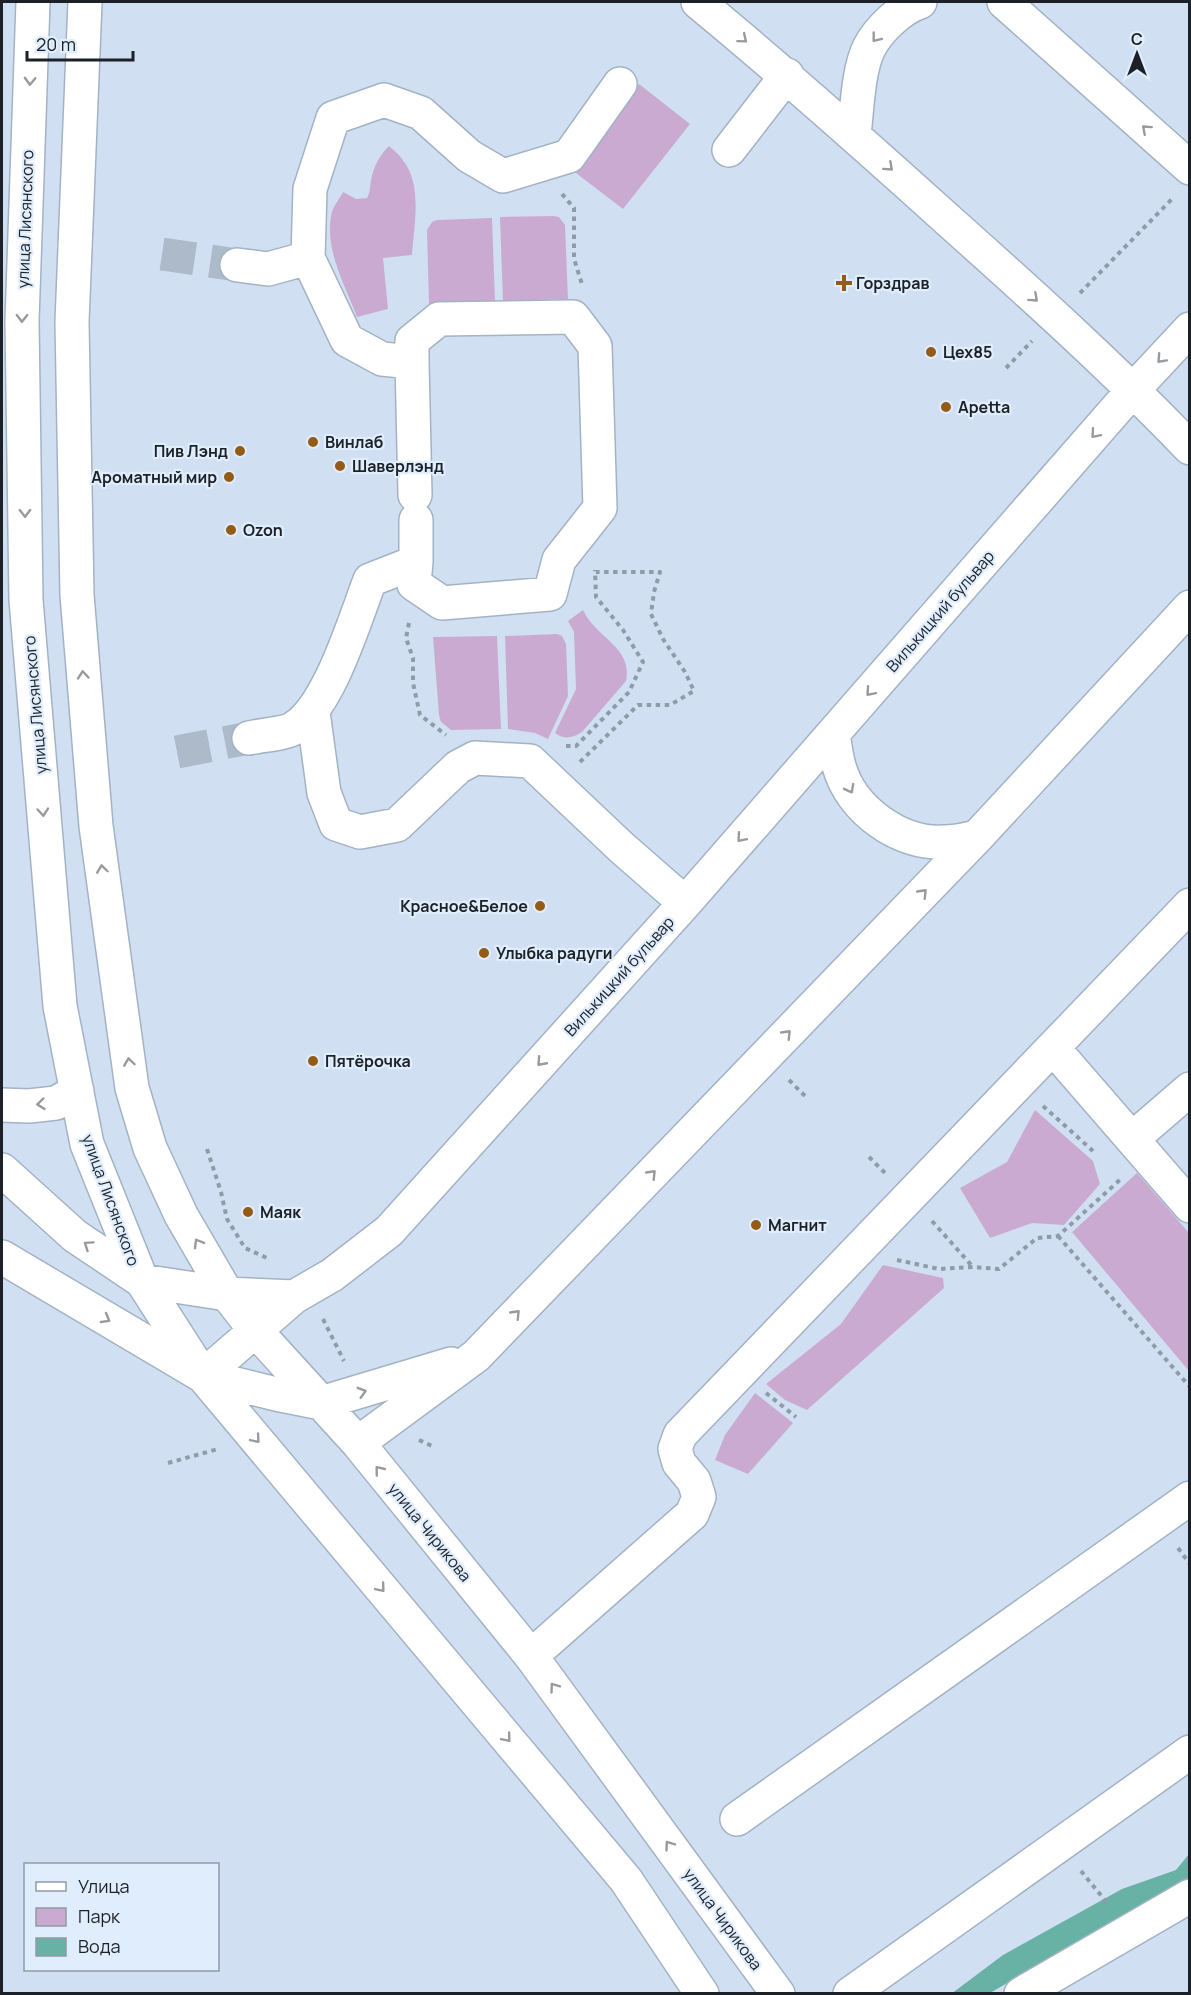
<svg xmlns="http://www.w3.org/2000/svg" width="1191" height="1995" viewBox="0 0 1191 1995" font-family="Manrope,sans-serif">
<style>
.green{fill:#cbaad1}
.water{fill:#67b2a5}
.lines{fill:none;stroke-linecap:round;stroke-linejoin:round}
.minor-tunnel{stroke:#acbac9;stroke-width:33;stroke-dasharray:33 16;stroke-linecap:butt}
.minor-casing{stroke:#a3b3c4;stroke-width:36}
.path{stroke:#8f9ba9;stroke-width:4;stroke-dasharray:4.5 4.5;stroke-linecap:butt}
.minor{stroke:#fff;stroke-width:33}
.oneway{stroke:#989b9e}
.poi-dot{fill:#945b17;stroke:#e0edfc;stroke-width:2}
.labels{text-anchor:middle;stroke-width:4.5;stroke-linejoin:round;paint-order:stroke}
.street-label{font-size:16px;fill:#1b2127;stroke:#e0edfc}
.poi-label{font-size:16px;font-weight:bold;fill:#1b2127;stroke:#e0edfc;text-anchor:start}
</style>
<rect width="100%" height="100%" fill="#d0e0f2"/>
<path class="green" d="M639,84L690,124L623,209L572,170Z
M389,146C393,150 399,154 402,159C423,184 414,225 412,255L383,258L388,309L357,317C345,285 323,247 332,212C334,205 340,198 343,192L356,199L367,198C370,192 370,187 371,180C374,166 379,156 389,146Z
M553,216L559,217L565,225L568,299L503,301L500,217Z
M492,218L495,301L429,304L427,230L432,222L437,220Z
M583,610C596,638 633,647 626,681L582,732C572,738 565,740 555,733L576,689L574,632L568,621Z
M557,634L562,636L566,644L568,696L548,739L535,733L508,729L505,636Z
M497,636L501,729L451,730L441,722L439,715L433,637Z
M1035,1110L1093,1161L1100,1184L1064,1225L1032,1223L990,1238L960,1188L1007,1162Z
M1137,1173L1189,1233V1371L1072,1232Z
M883,1265L943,1278L944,1288L807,1410L785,1400L766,1384L841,1324Z
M755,1393L793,1423L748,1474L715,1460L725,1435Z"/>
<path class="water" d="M1189,1854V1878L990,1993L951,1994L1003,1955L1122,1889L1176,1870Z"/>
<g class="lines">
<path class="minor-tunnel" d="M162,254L237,265
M177,752L249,738"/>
<g class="minor-casing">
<path id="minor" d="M33,2L22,321L26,600L60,1006L87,1144L142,1281L203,1376
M85,2L72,322L77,595L96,826L132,1088L150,1148L181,1215L227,1294L294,1297
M698,2C783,72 866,146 948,220C1031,294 1113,368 1190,448
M1004,2L1190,168
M854,135C857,110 858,70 869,48C878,30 901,8 920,2
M729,150L787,75
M308,258L347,340L382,359L412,362L415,495
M237,265L268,269L308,258L310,189L333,118L384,100L421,113L469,156L503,176L569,156L620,84
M412,362V341L439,319L573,317L595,346L600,508L559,560L550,594L442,603L414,584L416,562
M313,712L324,793L336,824L360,832L397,825L458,767L475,758L530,761L621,847L685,903
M833,734C835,745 836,756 839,766C851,810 900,845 945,842C956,842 967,839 977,837
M249,738C261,735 285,734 294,728C329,707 355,619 370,580L416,562V520
M1053,1048L1190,1206
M2,1105L29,1106L56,1103L77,1091
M1132,1139L1190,1089
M2,1170L75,1236L142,1281L227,1294L255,1330L358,1443L531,1656L778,1994
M2,1257L203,1376L626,1880L702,1994
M203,1376L294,1297L332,1275L389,1231L685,903L1133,390L1190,329
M203,1376L276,1394L321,1403L451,1364
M358,1443L476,1356L977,837L1190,607
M531,1656L692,1514L699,1497L694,1481L679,1463L675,1449L680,1435L1190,905
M737,1819L1190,1498
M850,1994L1190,1752
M1021,1994L1190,1896"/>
</g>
<path class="path" d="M562,194L574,208V259L582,284
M1080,293L1174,197
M1006,368L1032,341
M409,623L406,638L413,658V683L420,715L446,735
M566,746H576L629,692L643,662L623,630L596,597L595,570
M580,762L638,705H670L694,691L685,672L663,639L651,614L654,592L660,572H596
M789,1080L806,1097
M1043,1106L1093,1151
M207,1149L221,1192L227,1219L245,1248L269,1259
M869,1157L885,1173
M932,1221L973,1267
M1058,1236L1190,1387
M897,1260L939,1269L973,1267L999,1269L1037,1238L1058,1236L1122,1178
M323,1319L344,1361
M766,1393L796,1417
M419,1440L432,1446
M168,1463L218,1449
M1178,1548L1190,1564
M1081,1871L1104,1899L1106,1906"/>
<use href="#minor" class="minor"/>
</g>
<defs><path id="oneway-chevron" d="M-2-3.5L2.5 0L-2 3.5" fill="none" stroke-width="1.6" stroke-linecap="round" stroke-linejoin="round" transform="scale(1.5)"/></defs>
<g class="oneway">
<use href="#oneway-chevron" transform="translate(876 38) rotate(128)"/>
<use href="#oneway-chevron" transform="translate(743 39) rotate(40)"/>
<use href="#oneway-chevron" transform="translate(30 81) rotate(92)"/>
<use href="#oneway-chevron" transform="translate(1146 129) rotate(-138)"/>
<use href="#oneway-chevron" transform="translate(889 167) rotate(42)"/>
<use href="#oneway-chevron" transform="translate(1034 298) rotate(42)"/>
<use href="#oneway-chevron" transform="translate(22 318) rotate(91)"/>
<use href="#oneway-chevron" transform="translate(1161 359) rotate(133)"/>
<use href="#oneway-chevron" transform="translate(1095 434) rotate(131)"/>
<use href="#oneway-chevron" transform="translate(25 513) rotate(89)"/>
<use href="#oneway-chevron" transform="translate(83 675) rotate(-95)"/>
<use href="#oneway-chevron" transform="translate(870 692) rotate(131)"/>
<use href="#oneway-chevron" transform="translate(850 789) rotate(62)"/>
<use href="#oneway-chevron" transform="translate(43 812) rotate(85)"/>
<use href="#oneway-chevron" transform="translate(741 838) rotate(131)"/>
<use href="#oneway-chevron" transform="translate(102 869) rotate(-98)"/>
<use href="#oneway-chevron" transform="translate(923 893) rotate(-46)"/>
<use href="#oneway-chevron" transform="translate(787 1034) rotate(-46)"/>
<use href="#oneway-chevron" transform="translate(129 1062) rotate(-98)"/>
<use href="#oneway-chevron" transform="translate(541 1062) rotate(132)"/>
<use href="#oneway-chevron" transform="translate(41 1104) rotate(174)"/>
<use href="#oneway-chevron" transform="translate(652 1174) rotate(-46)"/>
<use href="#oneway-chevron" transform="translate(198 1243) rotate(-120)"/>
<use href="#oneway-chevron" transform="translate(88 1245) rotate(-146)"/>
<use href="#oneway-chevron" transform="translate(516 1314) rotate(-46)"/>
<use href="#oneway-chevron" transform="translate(106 1319) rotate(30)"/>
<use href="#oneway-chevron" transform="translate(362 1392) rotate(-16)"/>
<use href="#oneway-chevron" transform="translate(256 1439) rotate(50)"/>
<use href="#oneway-chevron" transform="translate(379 1470) rotate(-129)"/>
<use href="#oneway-chevron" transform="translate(381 1588) rotate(50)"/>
<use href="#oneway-chevron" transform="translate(554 1687) rotate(-126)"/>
<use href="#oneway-chevron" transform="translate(507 1738) rotate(50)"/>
<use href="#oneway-chevron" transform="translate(669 1845) rotate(-126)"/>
</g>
<g class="poi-dot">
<path d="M841 274h6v6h6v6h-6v6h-6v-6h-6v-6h6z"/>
<circle cx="931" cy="352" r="6"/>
<circle cx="946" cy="407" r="6"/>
<circle cx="313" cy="442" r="6"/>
<circle cx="240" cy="451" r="6"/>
<circle cx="340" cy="466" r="6"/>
<circle cx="229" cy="477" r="6"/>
<circle cx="231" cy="530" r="6"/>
<circle cx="540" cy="906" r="6"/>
<circle cx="484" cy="953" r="6"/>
<circle cx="313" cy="1061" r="6"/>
<circle cx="248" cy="1212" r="6"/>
<circle cx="756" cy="1225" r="6"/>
</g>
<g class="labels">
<g class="street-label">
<text transform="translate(25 219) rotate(-88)" y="6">улица Лисянского</text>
<text transform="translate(940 611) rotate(-49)" y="6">Вилькицкий бульвар</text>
<text transform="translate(35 705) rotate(-95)" y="6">улица Лисянского</text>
<text transform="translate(619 976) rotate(-48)" y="6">Вилькицкий бульвар</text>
<text transform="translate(111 1200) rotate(70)" y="6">улица Лисянского</text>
<text transform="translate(430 1532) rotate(51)" y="6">улица Чирикова</text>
<text transform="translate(723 1919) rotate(54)" y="6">улица Чирикова</text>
</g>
<g class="poi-label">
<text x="856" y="289">Горздрав</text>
<text x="943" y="358">Цех85</text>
<text x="958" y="413">Apetta</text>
<text x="325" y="448">Винлаб</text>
<text x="228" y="457" text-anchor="end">Пив Лэнд</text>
<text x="352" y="472">Шаверлэнд</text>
<text x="217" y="483" text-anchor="end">Ароматный мир</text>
<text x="243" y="536">Ozon</text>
<text x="528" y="912" text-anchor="end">Красное&amp;Белое</text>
<text x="496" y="959">Улыбка радуги</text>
<text x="325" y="1067">Пятёрочка</text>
<text x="260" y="1218">Маяк</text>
<text x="768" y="1231">Магнит</text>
</g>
</g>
<rect width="1191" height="1995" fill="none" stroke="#1b2127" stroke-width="6"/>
<rect x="24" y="1863" width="195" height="108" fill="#e0edfc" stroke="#919ba7" stroke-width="1.5"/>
<rect x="36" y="1882" width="30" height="9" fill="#ffffff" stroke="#919ba7" stroke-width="1.5"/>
<text x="78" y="1893" font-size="18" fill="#1b2127">Улица</text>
<rect x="36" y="1908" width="30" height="18" fill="#cbaad1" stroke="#919ba7" stroke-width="1.5"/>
<text x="78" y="1923" font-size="18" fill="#1b2127">Парк</text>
<rect x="36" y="1938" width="30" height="18" fill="#67b2a5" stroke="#919ba7" stroke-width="1.5"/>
<text x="78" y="1953" font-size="18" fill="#1b2127">Вода</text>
<g transform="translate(1137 54)" stroke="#e0edfc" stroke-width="4.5" paint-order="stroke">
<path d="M0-4.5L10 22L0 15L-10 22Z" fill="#1b2127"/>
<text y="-9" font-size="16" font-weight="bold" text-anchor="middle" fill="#1b2127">С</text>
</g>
<path d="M27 51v9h106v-9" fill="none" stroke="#1b2127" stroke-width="3"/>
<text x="36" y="51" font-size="18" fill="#1b2127" stroke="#e0edfc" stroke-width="4.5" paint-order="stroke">20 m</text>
</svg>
